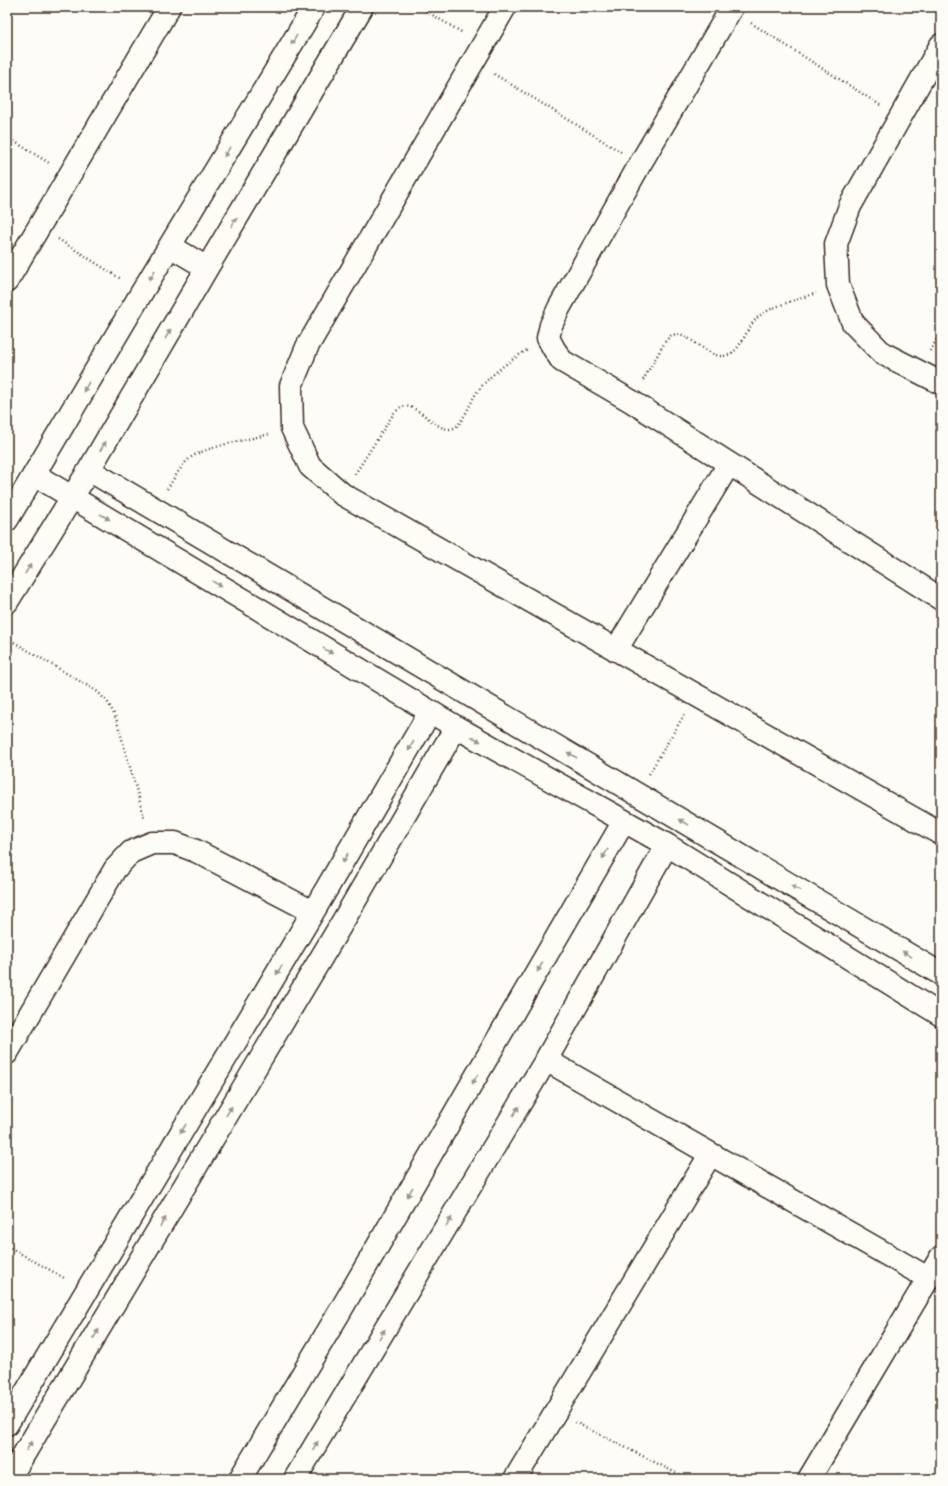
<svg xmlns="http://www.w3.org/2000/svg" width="948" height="1486" viewBox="0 0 948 1486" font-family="Sriracha,sans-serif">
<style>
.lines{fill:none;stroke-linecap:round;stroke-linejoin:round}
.street-casing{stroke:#3b2a1e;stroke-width:25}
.path{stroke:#3b2a1e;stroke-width:2.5;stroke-dasharray:1 3;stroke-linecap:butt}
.street{stroke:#fdfcf7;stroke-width:22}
.oneway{fill:#9c938a}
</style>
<rect width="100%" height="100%" fill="#fdfcf7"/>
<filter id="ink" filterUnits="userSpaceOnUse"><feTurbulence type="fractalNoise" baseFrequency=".025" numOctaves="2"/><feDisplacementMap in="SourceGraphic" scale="8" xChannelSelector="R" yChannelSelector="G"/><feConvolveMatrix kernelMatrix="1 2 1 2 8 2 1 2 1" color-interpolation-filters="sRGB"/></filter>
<g filter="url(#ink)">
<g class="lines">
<g class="street-casing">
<path id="street" d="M505,7L307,347L291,386L292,428L310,466L342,494L941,834
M732,7L640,164L559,308L551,325L548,338L554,349L562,361L631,401L941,599
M941,45L850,206L836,244L838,285L853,323L882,353L941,383
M170,246L207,268
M7,281L169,7
M89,470L941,974
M35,475L456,727L667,845L941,1015
M7,520L142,292L314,7
M7,602L89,470L207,268L362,7
M616,650L729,464
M7,1053L115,869L131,852L152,843H175L196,851L313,912
M546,1060L928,1278
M7,1424L313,912L430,712
M9,1479L339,928L456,727
M240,1479L339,1313L624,821
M295,1479L546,1060L667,845
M515,1479L710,1155
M809,1479L941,1257"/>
</g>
<path class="path" d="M419,7L463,33
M751,23L880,105
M494,74L621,152
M7,137L49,163
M58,239L121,279
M930,351L941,332
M643,380L665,342L671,335L680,334C692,339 708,354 720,356C739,358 745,331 755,320C768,306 798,300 816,293
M355,474L394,413C396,412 399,408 401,407C418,401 437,435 454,428C461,425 470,405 474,397C485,378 510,360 529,349
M167,489C174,479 180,467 189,459C202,447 251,439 270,434
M7,638L98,692L109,704L116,718L145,820
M649,774L684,715
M7,1246L66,1279
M575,1422L688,1479"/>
<use href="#street" class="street"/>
</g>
<defs><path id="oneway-solid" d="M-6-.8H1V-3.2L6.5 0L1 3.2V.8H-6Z"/></defs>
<g class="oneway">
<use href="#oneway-solid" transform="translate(294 40) rotate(121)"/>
<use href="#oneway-solid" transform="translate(227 152) rotate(121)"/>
<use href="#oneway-solid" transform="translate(234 222) rotate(-59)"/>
<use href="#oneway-solid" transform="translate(152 275) rotate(121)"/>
<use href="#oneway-solid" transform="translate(168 334) rotate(-60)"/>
<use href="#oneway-solid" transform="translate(86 387) rotate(120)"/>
<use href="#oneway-solid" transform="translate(103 446) rotate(-60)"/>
<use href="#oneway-solid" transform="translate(105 517) rotate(31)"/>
<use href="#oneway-solid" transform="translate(28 569) rotate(-58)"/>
<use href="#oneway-solid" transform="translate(217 584) rotate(31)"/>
<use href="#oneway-solid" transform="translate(328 651) rotate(31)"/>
<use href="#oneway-solid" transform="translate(476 739) rotate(29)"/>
<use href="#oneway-solid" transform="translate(411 746) rotate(120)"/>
<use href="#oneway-solid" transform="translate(572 755) rotate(-150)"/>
<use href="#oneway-solid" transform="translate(684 822) rotate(-149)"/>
<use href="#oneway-solid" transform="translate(605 854) rotate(120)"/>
<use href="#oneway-solid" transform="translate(345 858) rotate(120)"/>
<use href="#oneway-solid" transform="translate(796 888) rotate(-149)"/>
<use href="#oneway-solid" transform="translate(907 954) rotate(-149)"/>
<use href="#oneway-solid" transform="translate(540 967) rotate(120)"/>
<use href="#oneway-solid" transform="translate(279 970) rotate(121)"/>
<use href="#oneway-solid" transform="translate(475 1079) rotate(120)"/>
<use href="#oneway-solid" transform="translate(229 1111) rotate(-59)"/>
<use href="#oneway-solid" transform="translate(516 1111) rotate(-59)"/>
<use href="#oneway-solid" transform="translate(183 1129) rotate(121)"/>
<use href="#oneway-solid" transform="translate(410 1192) rotate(120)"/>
<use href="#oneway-solid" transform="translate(163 1222) rotate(-59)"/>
<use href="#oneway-solid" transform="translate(449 1222) rotate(-59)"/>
<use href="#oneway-solid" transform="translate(96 1334) rotate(-59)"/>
<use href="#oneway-solid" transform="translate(382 1334) rotate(-59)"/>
<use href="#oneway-solid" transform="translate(29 1446) rotate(-59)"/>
<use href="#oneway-solid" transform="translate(315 1446) rotate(-59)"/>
</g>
</g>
<rect width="948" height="1486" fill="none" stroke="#fdfcf7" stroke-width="24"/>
<rect x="12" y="12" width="924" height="1462" fill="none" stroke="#3b2a1e" stroke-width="1.5" filter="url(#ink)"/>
</svg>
